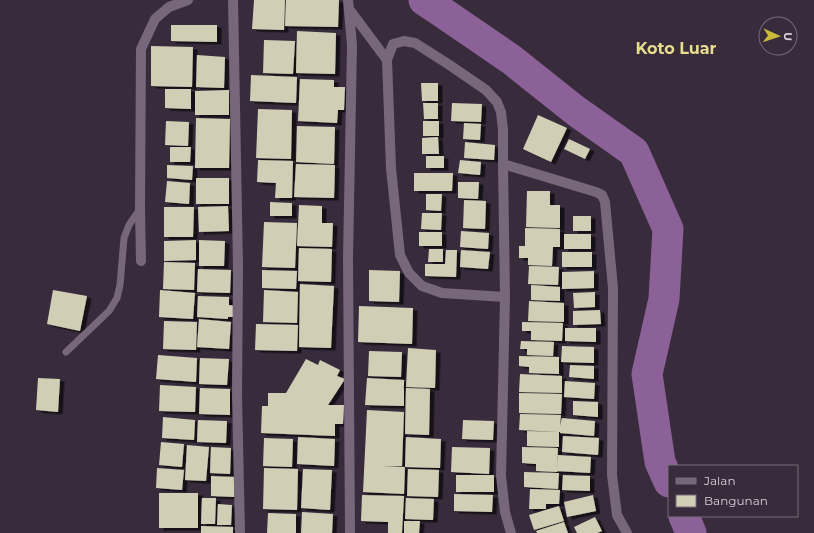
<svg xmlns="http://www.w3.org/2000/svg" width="814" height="533" viewBox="0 0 814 533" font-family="Montserrat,sans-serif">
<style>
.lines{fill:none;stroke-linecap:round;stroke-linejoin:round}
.river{stroke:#8b6197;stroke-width:31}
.building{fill:#d1ceb6;filter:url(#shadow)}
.lane{stroke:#76687a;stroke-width:7}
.street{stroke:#76687a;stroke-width:10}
.labels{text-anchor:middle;stroke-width:4;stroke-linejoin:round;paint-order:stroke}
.quarter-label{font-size:16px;font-weight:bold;fill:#e6dd8e;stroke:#382b3b}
</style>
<defs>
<filter id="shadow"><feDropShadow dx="4.5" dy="2.5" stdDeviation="0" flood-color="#0009"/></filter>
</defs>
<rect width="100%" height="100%" fill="#382b3b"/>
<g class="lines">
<path class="river" d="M424,0L442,12L512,60L576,111L634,152L668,229L664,299L647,374L660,462L669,482
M684,516L691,533"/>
</g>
<path class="building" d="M254,0H285L284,30L252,29Z
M286,0H339L338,27L285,26Z
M171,25H217V42L171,41Z
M297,31L336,33L335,74L296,73Z
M264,40L295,41L293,74L263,73Z
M151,46L193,47L192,87L151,86Z
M197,55L225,57L224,88L196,87Z
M251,75L297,77L296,103L250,101Z
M300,79L334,80V87H345L344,110H338L337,123L298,121Z
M421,83H438V101H422Z
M165,89H191V109L165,108Z
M229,90V115H195V91Z
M423,103H438V119H424Z
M452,103L482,104L481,122L451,121Z
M258,109L292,110L291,159L256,158Z
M538,115L567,128L551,162L523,149Z
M196,118L230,119L229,168H195Z
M166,121L189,122L188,146L165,145Z
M423,121H439V136H423Z
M464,123L481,124L480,140L463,139Z
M297,126L335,127L334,164L296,162Z
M438,137L439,154H422V138Z
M569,139L590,149L585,159L564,149Z
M465,142L495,145L494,160L464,158Z
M170,147H191L190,162H170Z
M426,156H444V168H426Z
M258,160L293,161L292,198H275L276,183L257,182Z
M460,160L481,162L480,175L458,173Z
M296,164L335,165L334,198L294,197Z
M167,165L193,166L192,180L167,178Z
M414,173H453L452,191H414Z
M196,178H229V204H196Z
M167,181L190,183L189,204L165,202Z
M458,182H479L478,199L458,198Z
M527,191H550V205H560V228L526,227Z
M426,194H442L441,211L426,210Z
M464,200L486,201L485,229L463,228Z
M270,202L292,203V216H270Z
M299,205L322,206V223H333L332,247L297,246Z
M228,206L229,231L199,232L198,207Z
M164,207H194L193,237H164Z
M422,213H442L441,230L421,229Z
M573,216H591V231H573Z
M264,222L297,223L295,268L262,267Z
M525,228L560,229V247H553L552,266L528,265V258H519V246H525Z
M461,231L489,233L488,249L460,247Z
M419,232H442V246H419Z
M564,234H591V249H564Z
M196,240V260L164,261V241Z
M199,240L225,241L224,266H199Z
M299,248L332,249L331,282L298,281Z
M429,249H443V262H428Z
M446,250H457L456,277L425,276V264H445Z
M461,250L490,252L488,269L460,267Z
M562,252H592V267H562Z
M164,262L195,263L194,290L163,289Z
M529,266L559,267L558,285L528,284Z
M198,269L231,270L230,293L197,292Z
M262,270L297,271L296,289L262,288Z
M369,270L400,271L399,302L369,301Z
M594,271V288L562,289V272Z
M300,284L334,286L331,348L299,347Z
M531,285L560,287V301L531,300Z
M53,290L87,296L80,331L47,324Z
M160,290L195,293L193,319L159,317Z
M264,290L298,292L297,323L263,322Z
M595,292V307L574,308L573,293Z
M198,296L229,297V305L236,306V317H228V319L197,317Z
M529,301L564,303V322L528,321Z
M359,306L413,308L412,344L358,342Z
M600,310L601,324L573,325V311Z
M199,319L231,322L229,349L197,347Z
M164,321L197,322L196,350L163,349Z
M522,322L563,323L562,341L531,340V331H522Z
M256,324L298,325L297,351L255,350Z
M565,328H596V342L565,341Z
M521,341L554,342L553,356L527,355V349H520Z
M562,346L594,347V363L561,362Z
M408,348L436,350L435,388L406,387Z
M369,351L402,352L401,377L368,376Z
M158,355L197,358L196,382L156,379Z
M519,356L559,357V374L529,373V367L519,366Z
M200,358L229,359L227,385L199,384Z
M306,359L318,365L320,360L340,370L337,376L345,379L328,405H344L343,424H335V436L261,433L262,406H268V393H286Z
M570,365L594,366V379L569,377Z
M520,374L562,376V393L519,392Z
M38,378L60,379L58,412L36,410Z
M367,378L404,380V387L403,388H404V406L365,405Z
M565,381L595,383L594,399L564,397Z
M160,385L196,387L195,412L159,411Z
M200,388L230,389V415L199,414Z
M406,388L430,389L429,435L405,434Z
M519,393L562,394L561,414L519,413Z
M573,401L598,402V417L573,415Z
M367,410L404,412L402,466H382L405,467L404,494L363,492Z
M520,414L561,415L560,426L562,418L595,421L594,436L560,433V432L519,430Z
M163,417L195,420L194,440L162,438Z
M198,420L227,421L226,443L197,442Z
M463,420L494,421L493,440L462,439Z
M527,431L559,432V447L527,446Z
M563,436L599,438L598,455L562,452Z
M298,437L335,439L334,466L297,464Z
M406,437L441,439L440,468L405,467Z
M264,438L293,439L292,467L263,466Z
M161,442L184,444L182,467L159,465Z
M187,445L209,447L206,481L185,480Z
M211,447L231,448L230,474L210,473Z
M452,447L490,448L489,474L451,472Z
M522,447L558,448L557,472L536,471V464L522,463Z
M558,455L591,457L590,473L557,471Z
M157,468L184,470L182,490L156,488Z
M264,468L298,469L297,510L263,509Z
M303,469L332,470L330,510L301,508Z
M408,469L439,470L438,497L407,496Z
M524,472L557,473V475V473H559L558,489L524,487Z
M456,475H494V492H456Z
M563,475L590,476V491L562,490Z
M211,476L235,477L234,497L211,496Z
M530,489L560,490L559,504H546V509H529Z
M159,493H198V528H159Z
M454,494L493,495L492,512L454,511Z
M362,495L404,496L402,533H388V522L361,521Z
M593,495L596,511L567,517L564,502Z
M202,498H216L215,524H201Z
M406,498L434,499L433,520L405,519Z
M218,504L232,505L231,525H217Z
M559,506L564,521L534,530L529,515Z
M302,512L333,514L332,533H301Z
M268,513L296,514V533H267Z
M595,517L602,531L597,533H577L574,527Z
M404,521H420L419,533H404Z
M564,522L568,533H537L536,531Z
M201,526L233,527V533H201Z"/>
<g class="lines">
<path class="lane" d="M66,352L109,311L117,298L120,285L124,238L129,225L140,209"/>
<path class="street" d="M233,0L238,266L237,395L240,533
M348,0L352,45L348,258L350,533
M349,9L387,60
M503,164L596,192L602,195L605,202L613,288L612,475L617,515L627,533
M141,261L140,208L141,49L155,19L169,7L188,0
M505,297L442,293L422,286L409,273L400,255L391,168L387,60L393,44L404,41L415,43L448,64L486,90L497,102L501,112L503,130V164L505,297L501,476L505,512L511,533"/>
</g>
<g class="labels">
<g class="quarter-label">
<text x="676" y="54">Koto Luar</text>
</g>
</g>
<rect x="668" y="465" width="130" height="52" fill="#382b3b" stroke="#776c7a"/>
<rect x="676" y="478" width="20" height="6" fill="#76687a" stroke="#776c7a"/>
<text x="704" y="485" font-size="12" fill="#d6ced9">Jalan</text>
<rect x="676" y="495" width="20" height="12" fill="#d1ceb6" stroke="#776c7a"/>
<text x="704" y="505" font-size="12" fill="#d6ced9">Bangunan</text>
<g transform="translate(778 36) rotate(93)"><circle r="19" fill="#382b3b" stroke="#776c7a"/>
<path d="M0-3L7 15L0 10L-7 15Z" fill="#c9ba3a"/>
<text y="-6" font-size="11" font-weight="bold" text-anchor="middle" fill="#d6ced9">U</text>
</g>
</svg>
